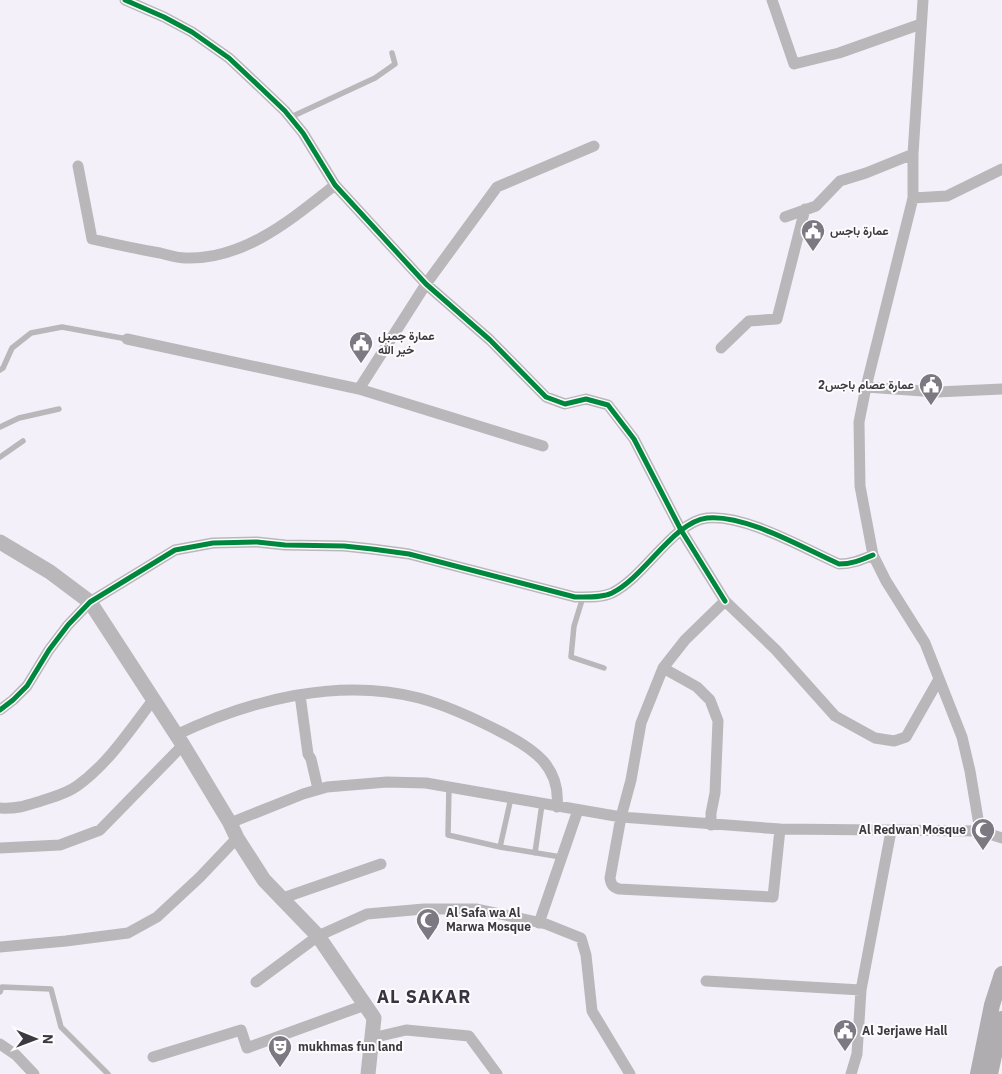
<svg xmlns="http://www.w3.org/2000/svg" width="1002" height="1074" viewBox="0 0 1002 1074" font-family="'IBM Plex Sans',Vazirmatn,sans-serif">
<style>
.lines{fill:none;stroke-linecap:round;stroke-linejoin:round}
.service{stroke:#bab7bb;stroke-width:5.5}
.minor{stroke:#bab7bb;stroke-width:11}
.tertiary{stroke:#bab7bb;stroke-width:15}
.secondary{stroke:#afadb0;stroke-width:16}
.cycleway-casing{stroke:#fcfcfc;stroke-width:8}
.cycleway{stroke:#00873e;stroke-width:5}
.labels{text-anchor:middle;stroke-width:4;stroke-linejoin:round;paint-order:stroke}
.poi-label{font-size:12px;font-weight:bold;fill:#3c3941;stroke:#fcfcfc;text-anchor:start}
.district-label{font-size:18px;font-weight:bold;letter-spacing:1px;fill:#393342;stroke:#fcfcfc}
</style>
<rect width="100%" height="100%" fill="#f4f0fa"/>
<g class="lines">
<path class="service" d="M291,117L375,78L395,64L392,53
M0,370L3,368L12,348L31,333L62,327L127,339
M0,427L19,418L59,409
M0,457L23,441
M583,597L574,626L571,657L604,668
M449,786L448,835L500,847L561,857
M500,847L511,798
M535,853L542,804
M0,992L2,987L51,989L61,1027L108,1074"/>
<path class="minor" d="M125,0L164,17L192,32L229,58L262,89L285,111L303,133L335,185L426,284L490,340L546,397L565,404L586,399L608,405L634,439L681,530L725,601
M772,0L794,64L839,53L921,24
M78,166L92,239C114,244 137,249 160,253C168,255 177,258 186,258C244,260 292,219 335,185
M1002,169L947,196L913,198L866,387L937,392L1002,389
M913,198V154L923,0
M785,217L816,206L840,181L866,173L913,154
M127,339L359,389L543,446
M721,348L749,321L777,319L805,209
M866,387L859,422L860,486L873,555L886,581L925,643L962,737L970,771L980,831
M359,389L426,284L497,187L594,146
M663,668L697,687L710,700L718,721L715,793L711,813V825
M300,695L308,754L311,759L318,789
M0,710L13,700L27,686L49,650L68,625L90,602L175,550L213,543L257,542L285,545L344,546L372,549L409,554L575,597C587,597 601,598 612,593C645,577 673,522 707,518C745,514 803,548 839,564C852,564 861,560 873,555
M176,735C250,700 338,677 419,698C449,706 476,719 503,733C534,749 561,767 557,807
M0,808C17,809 25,806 41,801C53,797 66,794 77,786C108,764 130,730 153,700
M230,823L303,794L327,787L387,782L426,783L621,817L780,829L980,831L1002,838
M780,829L773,897L619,889C613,887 611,885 610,878L621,817L631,780L641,723L663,668L685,640L725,601L776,650L835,716L875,738L894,741L906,737L939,679
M0,848L60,845L100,830L183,745
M283,898L381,864
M539,923L578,810
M0,947L66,941L128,933L157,917L200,877L237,838
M706,981L861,990
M256,982L318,936L367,914L424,909H477L546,924L581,938L586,955L592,1011L630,1074
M372,1038L406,1030L469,1036L497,1074
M0,1044L16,1055L34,1074
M153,1057L241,1030L247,1048L365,1005
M851,1074L857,1054L861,990L891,831"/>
<path class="tertiary" d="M0,542L50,572L90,602L183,745L230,823L237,838L264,880L318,936L374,1018L368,1074"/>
<path class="secondary" d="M978,1074L992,1005L1002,974
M990,1074L1002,1019"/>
<g class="cycleway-casing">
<path id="cycleway" d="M125,0L164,17L192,32L229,58L262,89L285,111L303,133L335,185L426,284L490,340L546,397L565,404L586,399L608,405L634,439L681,530L725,601
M0,710L13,700L27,686L49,650L68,625L90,602L175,550L213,543L257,542L285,545L344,546L372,549L409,554L575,597C587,597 601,598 612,593C645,577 673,522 707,518C745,514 803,548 839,564C852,564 861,560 873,555"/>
</g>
<use href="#cycleway" class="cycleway"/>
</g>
<defs>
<g id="civic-pin" transform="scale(1.25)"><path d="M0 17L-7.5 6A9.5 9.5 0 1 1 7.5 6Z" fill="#7c7982" stroke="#fcfcfc"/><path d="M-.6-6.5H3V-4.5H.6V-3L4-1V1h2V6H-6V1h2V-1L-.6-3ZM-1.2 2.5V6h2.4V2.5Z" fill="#fff"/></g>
<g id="mosque-pin" transform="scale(1.25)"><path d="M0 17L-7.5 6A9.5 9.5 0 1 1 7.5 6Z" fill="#7c7982" stroke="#fcfcfc"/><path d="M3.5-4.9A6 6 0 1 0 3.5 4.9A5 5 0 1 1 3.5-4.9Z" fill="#fff"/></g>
<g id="theatre-pin" transform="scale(1.25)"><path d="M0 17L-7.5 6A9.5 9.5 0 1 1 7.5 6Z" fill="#7c7982" stroke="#fcfcfc"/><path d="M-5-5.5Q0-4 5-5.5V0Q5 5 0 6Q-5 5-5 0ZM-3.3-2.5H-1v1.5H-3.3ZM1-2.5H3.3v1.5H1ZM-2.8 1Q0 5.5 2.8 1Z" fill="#fff"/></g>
</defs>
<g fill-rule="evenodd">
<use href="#civic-pin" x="813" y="231"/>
<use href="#civic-pin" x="361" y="343"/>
<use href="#civic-pin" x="931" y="385"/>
<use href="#mosque-pin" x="983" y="830"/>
<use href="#mosque-pin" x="428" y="920"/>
<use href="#civic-pin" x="845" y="1031"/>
<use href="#theatre-pin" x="280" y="1047"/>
</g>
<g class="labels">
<g class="poi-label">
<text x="830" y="235">عمارة باجس</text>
<text x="378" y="340">عمارة جميل<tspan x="378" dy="14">خير الله</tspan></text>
<text x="914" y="389" text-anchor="end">عمارة عصام باجس2</text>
<text x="966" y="834" text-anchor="end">Al Redwan Mosque</text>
<text x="446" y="917">Al Safa wa Al<tspan x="446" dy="14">Marwa Mosque</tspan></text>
<text x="862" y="1035">Al Jerjawe Hall</text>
<text x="298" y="1051">mukhmas fun land</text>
</g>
<g class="district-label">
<text x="424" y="1003">AL SAKAR</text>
</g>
</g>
<g transform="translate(35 1039) rotate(91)" stroke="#fcfcfc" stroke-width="4" paint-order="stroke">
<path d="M0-4L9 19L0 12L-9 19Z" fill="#3c3941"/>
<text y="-8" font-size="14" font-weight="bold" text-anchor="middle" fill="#3c3941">N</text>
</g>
</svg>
